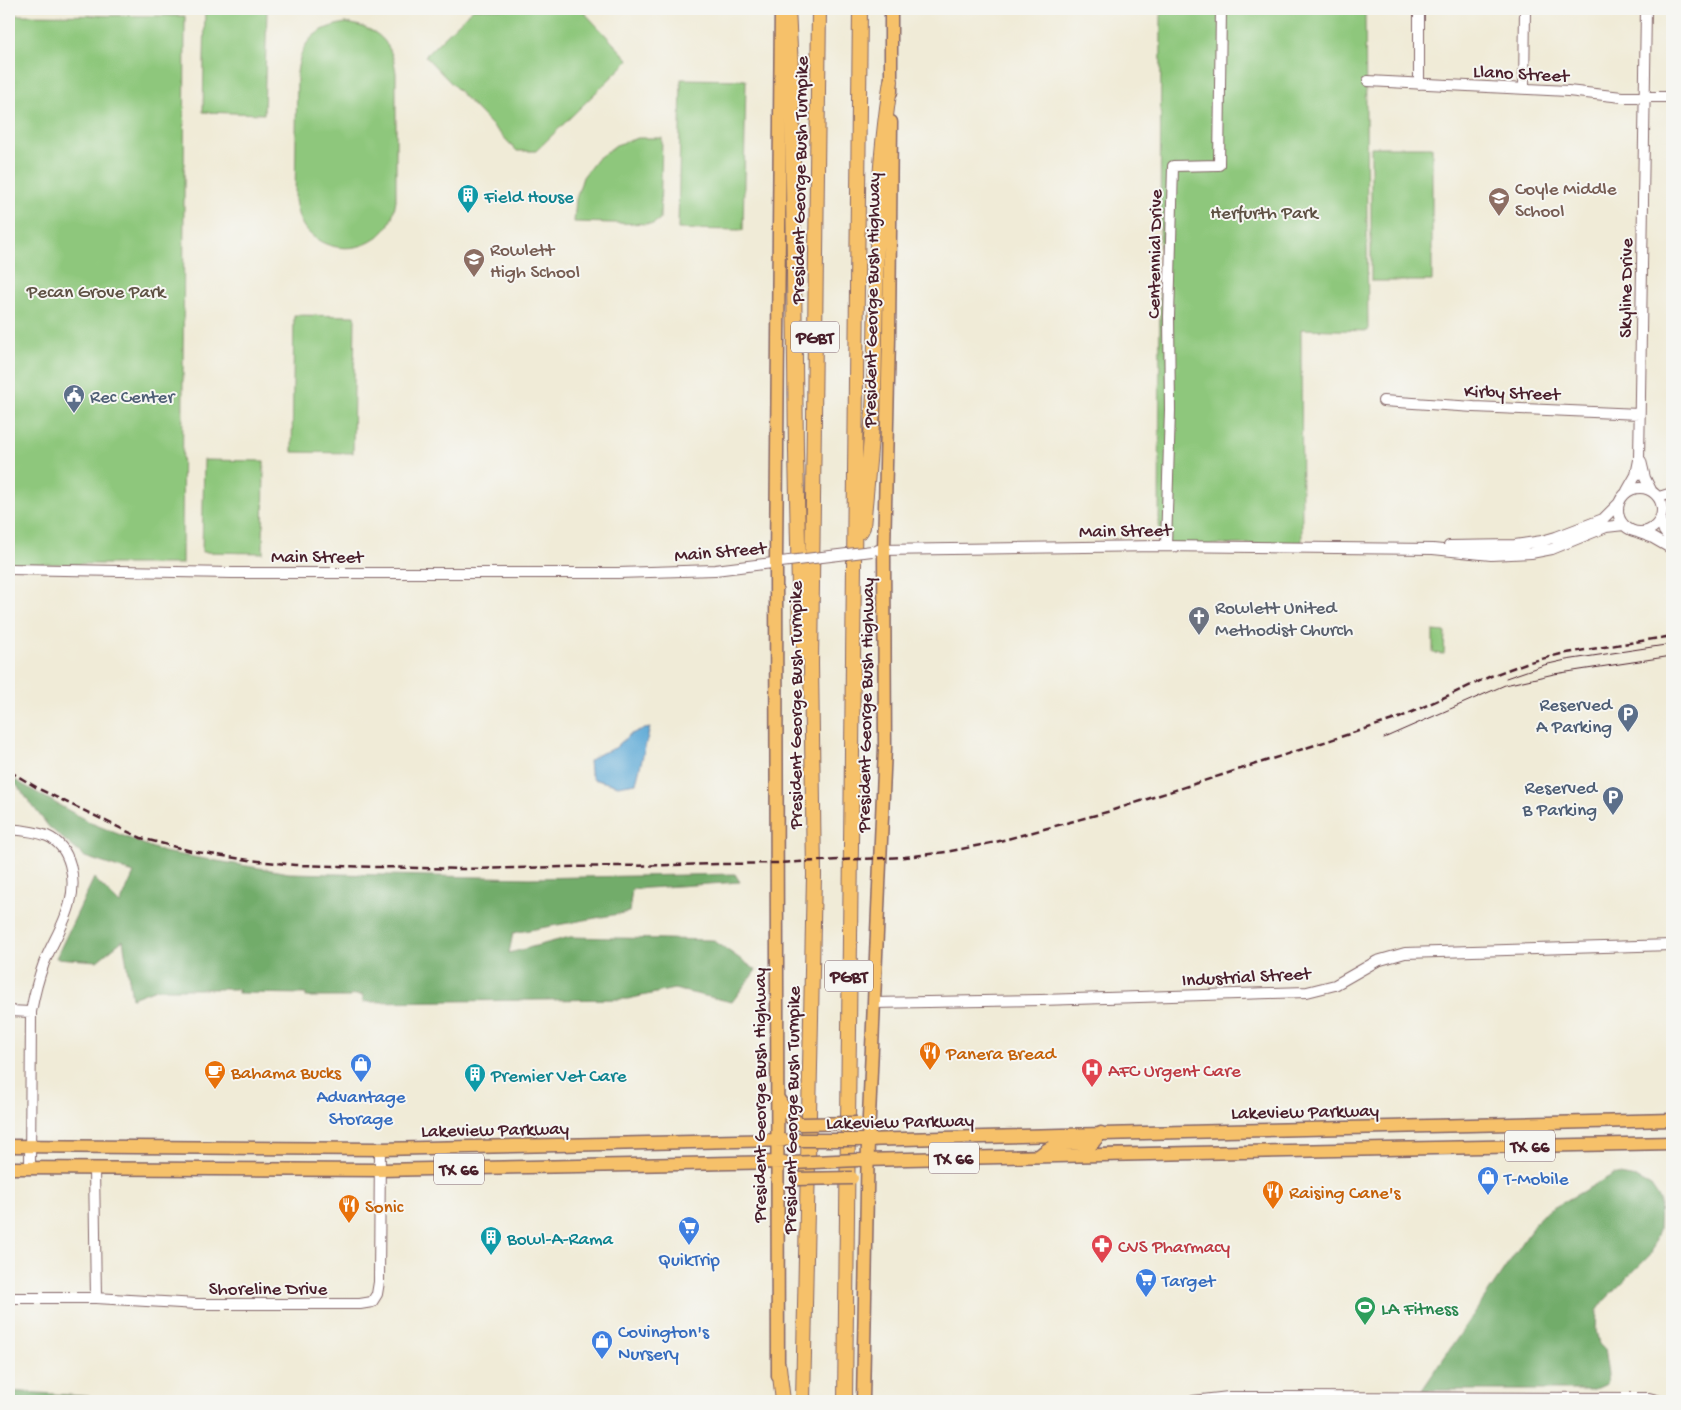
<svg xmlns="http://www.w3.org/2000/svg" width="1681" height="1410" viewBox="0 0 1681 1410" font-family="'Gochi Hand',sans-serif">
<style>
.green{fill:#8ec77b;stroke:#6c7353}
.forest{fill:#72ac6b;stroke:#5e664b}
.water{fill:#5eaad7;stroke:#546481}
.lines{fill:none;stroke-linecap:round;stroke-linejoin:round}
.minor-casing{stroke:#846667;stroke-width:12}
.major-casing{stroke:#846667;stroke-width:15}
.highway-casing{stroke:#846667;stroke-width:16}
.minor{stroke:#fff;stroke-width:10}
.major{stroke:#f6c16b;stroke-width:12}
.highway{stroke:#f6c16b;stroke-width:14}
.tram{stroke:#4a1f2b;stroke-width:1}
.rail{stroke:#4a1f2b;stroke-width:2.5;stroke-dasharray:8 4;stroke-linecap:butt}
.minor-bridge-casing{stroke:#846667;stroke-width:12;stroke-linecap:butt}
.major-bridge-casing{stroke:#846667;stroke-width:15;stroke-linecap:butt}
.minor-bridge{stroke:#fff;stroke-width:10}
.major-bridge{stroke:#f6c16b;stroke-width:12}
.labels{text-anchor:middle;stroke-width:4;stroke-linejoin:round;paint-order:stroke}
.shield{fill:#f6f6f2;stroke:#7e6067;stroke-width:1}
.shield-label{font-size:18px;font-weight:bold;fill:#4a1f2b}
.street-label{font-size:19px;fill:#4a1f2b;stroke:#f6f6f2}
.education-label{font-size:19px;fill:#785e54;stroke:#f6f6f2;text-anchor:start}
.culture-label{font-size:19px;fill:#0d838f;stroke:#f6f6f2;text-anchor:start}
.park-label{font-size:19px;fill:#5e5143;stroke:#f6f6f2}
.service-label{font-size:19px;fill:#4e5e75;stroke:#f6f6f2;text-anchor:end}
.worship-label{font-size:19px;fill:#5b616d;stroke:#f6f6f2;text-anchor:start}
.food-label{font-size:19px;fill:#c56008;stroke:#f6f6f2;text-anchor:start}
.health-label{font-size:19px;fill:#be3a42;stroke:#f6f6f2;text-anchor:start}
.shop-label{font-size:19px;fill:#366cbe;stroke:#f6f6f2;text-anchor:start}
.leisure-label{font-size:19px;fill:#27864d;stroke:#f6f6f2;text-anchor:start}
</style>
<rect width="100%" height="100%" fill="#f6f6f2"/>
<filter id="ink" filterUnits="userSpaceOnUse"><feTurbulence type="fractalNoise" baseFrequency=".02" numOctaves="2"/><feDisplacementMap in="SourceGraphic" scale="10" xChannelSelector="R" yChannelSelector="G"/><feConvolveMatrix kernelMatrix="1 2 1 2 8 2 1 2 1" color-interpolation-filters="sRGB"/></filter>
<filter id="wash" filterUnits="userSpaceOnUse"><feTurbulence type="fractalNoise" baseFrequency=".0096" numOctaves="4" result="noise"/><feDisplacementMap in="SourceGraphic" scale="20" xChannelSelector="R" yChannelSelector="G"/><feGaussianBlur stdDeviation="1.12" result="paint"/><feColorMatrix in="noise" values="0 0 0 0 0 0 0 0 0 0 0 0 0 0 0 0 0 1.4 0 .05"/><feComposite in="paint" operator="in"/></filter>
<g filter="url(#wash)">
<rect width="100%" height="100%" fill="#f0ebd7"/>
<path class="green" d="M205,9H267L264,114L203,112Z
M473,9H581L629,60L536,151H517L425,56Z
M1161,9H1365L1368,331L1301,329L1302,543L1159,546Z
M9,15L185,16L182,564H9Z
M346,23C378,28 392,41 396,73V200C394,211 392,223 383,232C364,253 328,253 308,232C299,223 297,211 295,200L297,73C301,41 315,28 346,23Z
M681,79L746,80L743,230L678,229Z
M638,138H662L660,219L653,224L574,222L576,199L583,177L597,159L616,145Z
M1371,147H1432V281H1371Z
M294,315L355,316L353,453L292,452Z
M204,460L264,461L263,553L202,552Z
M1433,631L1445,632L1444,654L1433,653Z"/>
<path class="forest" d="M11,778L91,823L163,852L289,873L530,878L735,874L740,882L632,889L629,912L513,933L509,953L570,937L713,940L756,970L732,1002L674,989L628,999L363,1002V995H351V997H306V994L238,993V989H156L132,998L123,940L97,961L56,958L94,878L120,904L134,873L85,857L49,827Z
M1614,1174L1636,1178L1651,1186L1660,1199L1659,1230L1651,1254L1604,1301L1597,1311L1596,1330L1599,1344L1604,1349L1608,1375L1606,1384L1592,1390H1422L1542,1214Z
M9,1391L113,1398L111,1401H9Z
M463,1398L615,1400L613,1401H463Z"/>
<path class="water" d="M650,728L636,783L618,786L593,779L590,772L589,761L597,755L615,748L629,735L640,730Z"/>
</g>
<g filter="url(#ink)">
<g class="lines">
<g class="minor-casing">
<path id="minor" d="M1368,81L1568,91L1622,97H1672
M1419,84V9
M1524,88L1525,9
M1383,401L1474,407L1639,414
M1641,461L1645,478L1651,490
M1618 510a22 22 0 1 1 44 0a22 22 0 1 1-44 0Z
M1627,491L1636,475L1639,460L1646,9
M1659,497L1672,493
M1660,520L1664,531L1672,542
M1637,532L1651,537L1672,549
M1166,546L1170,410L1169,317L1173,166L1219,165L1221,9
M1449,546L1515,545L1542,541L1556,537L1603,519L1619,503
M878,550L1159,546L1433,549L1491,555L1531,553L1552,549L1606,527L1624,525
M9,569L232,573H618L715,570L789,561
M9,829C21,830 35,831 47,836C72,847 76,880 70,903C65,924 52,943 44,963C38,979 34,995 31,1012L30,1168
M873,1003L1041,1000L1307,992L1335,985L1377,961L1405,953L1672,945
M9,1011L31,1012
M94,1168L96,1298
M9,1298H96L197,1304H360L372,1302L377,1294L379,1282L380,1149
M1193,1401L1229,1397L1649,1398L1660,1401"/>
</g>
<g class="major-casing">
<path id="major" d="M891,92V9
M777,1097L791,1118L801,1124
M861,1140L1672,1120
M9,1146L380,1149L784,1140
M1040,1155C1056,1140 1071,1144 1092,1144L1101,1133
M861,1160L1672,1143
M9,1168L380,1170L784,1162
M778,1376L776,562L781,9
M863,1401L868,1140L885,748L884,550L889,338L891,122"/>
</g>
<g class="highway-casing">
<path id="highway" d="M788,9L792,87L796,452L800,635L807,654
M861,531L863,527C867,482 872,436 874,391C877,287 874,184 891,81
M779,1367L783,1401
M803,1401L814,875L811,664L819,9
M845,1401L860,9"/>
</g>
<use href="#minor" class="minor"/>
<use href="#major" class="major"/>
<use href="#highway" class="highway"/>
<path class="tram" d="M1506,678L1544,665L1566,660L1672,644
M1384,738L1505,685L1554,674L1672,656"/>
<path class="rail" d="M9,771L41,790L141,838L191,851L249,860L295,865L463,869L776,863L905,857L946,852L996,842L1107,812L1399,718L1491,676L1526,663L1561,654L1672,636"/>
<g class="minor-bridge-casing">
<path id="minor-bridge" d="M789,561L872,551"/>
</g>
<g class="major-bridge-casing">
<path id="major-bridge" d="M801,1124L857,1123
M792,1140H859
M792,1163L858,1160
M794,1179L852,1178"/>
</g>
<use href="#minor-bridge" class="minor-bridge"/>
<use href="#major-bridge" class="major-bridge"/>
</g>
</g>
<defs>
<g id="building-pin" transform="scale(1.125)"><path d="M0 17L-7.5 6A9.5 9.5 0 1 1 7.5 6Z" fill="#0f9aa8" stroke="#f6f6f2"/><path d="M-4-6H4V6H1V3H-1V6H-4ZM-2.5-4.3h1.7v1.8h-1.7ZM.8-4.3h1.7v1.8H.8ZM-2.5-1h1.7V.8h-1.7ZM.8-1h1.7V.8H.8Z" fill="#fff"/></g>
<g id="school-pin" transform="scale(1.125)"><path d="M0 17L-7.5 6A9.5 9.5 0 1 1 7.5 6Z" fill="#8d6e63" stroke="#f6f6f2"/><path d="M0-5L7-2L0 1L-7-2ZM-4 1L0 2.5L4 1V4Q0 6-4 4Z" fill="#fff"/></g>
<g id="civic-pin" transform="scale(1.125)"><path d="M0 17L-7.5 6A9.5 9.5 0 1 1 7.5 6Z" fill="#5c6f8a" stroke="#f6f6f2"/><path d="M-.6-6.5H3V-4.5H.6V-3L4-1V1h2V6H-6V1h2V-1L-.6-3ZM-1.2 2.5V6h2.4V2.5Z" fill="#fff"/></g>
<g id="church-pin" transform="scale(1.125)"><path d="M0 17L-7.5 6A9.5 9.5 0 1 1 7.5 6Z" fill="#6b7280" stroke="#f6f6f2"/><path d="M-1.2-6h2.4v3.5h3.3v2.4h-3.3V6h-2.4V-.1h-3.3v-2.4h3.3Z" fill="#fff"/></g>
<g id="parking-pin" transform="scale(1.125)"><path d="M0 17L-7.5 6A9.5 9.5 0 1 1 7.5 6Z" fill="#5c6f8a" stroke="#f6f6f2"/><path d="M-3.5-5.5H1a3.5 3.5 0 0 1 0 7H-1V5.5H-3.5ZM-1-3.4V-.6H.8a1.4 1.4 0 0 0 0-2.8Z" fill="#fff"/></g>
<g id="restaurant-pin" transform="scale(1.125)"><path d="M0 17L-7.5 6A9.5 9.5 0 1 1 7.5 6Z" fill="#e8710a" stroke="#f6f6f2"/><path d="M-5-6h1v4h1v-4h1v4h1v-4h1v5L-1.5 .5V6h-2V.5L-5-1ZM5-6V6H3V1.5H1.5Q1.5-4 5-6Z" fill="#fff"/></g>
<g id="shop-pin" transform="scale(1.125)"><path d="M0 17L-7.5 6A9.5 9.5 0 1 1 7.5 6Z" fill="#3f7fe0" stroke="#f6f6f2"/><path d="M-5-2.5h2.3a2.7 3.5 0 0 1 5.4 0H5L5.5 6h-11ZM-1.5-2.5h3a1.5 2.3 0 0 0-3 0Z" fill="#fff"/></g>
<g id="hospital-pin" transform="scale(1.125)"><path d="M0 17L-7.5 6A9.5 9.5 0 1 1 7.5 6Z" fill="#e0444e" stroke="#f6f6f2"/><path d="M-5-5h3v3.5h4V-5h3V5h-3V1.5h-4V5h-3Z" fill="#fff"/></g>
<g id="cafe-pin" transform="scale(1.125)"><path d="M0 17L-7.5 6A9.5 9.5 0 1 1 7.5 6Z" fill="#e8710a" stroke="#f6f6f2"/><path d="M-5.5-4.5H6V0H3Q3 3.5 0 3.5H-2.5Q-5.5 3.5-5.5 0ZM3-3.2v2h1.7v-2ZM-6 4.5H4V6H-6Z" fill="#fff"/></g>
<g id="supermarket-pin" transform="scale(1.125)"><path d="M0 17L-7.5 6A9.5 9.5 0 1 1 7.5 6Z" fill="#3f7fe0" stroke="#f6f6f2"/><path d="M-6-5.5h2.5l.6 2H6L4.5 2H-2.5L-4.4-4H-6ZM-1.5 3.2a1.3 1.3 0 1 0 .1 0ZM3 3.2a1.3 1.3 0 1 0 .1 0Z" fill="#fff"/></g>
<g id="pharmacy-pin" transform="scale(1.125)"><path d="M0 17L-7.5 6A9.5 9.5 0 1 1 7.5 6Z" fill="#e0444e" stroke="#f6f6f2"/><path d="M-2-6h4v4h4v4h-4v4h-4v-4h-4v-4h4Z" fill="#fff"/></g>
<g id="stadium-pin" transform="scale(1.125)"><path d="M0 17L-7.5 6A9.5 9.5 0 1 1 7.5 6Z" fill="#2e9e5b" stroke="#f6f6f2"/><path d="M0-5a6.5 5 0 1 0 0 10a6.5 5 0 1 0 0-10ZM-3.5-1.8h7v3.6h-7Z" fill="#fff"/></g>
</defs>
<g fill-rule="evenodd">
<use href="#building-pin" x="468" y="195"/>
<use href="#school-pin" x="1499" y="198"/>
<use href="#school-pin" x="474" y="259"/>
<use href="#civic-pin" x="74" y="395"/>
<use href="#church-pin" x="1199" y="617"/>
<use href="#parking-pin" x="1628" y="714"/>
<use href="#parking-pin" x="1613" y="797"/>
<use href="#restaurant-pin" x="930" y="1052"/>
<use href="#shop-pin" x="361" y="1064"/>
<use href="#hospital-pin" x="1092" y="1069"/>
<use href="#cafe-pin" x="215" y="1071"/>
<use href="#building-pin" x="475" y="1074"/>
<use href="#shop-pin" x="1488" y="1177"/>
<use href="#restaurant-pin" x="1273" y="1191"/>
<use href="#restaurant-pin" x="349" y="1205"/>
<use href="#supermarket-pin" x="689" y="1227"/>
<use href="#building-pin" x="491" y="1237"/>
<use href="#pharmacy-pin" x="1102" y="1245"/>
<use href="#supermarket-pin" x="1146" y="1279"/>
<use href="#stadium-pin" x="1365" y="1307"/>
<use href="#shop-pin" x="602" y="1341"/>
</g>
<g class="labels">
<g class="shield">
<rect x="791" y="321.5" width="48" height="31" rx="4"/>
<rect x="825" y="960.5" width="48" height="31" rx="4"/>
<rect x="1505" y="1130.5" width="50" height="31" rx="4"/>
<rect x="929" y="1142.5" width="50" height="31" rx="4"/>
<rect x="434" y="1153.5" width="50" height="31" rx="4"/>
</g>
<g class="shield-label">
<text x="815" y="343">PGBT</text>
<text x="849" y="982">PGBT</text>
<text x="1530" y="1152">TX 66</text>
<text x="954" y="1164">TX 66</text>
<text x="459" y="1175">TX 66</text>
</g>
<g class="street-label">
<text transform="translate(1521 72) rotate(3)" y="7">Llano Street</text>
<text transform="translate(798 180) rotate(-89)" y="7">President George Bush Turnpike</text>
<text transform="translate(1153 254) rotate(-89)" y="7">Centennial Drive</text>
<text transform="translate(1624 288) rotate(-89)" y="7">Skyline Drive</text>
<text transform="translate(870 300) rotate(-89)" y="7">President George Bush Highway</text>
<text transform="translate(1512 391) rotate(2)" y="7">Kirby Street</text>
<text transform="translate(1125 529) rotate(-1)" y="7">Main Street</text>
<text transform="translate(720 550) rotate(-5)" y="7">Main Street</text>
<text x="317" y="562">Main Street</text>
<text transform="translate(794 705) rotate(-90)" y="7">President George Bush Turnpike</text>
<text transform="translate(864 705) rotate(-89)" y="7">President George Bush Highway</text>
<text transform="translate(1246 975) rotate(-3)" y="7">Industrial Street</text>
<text transform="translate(758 1095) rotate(-90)" y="7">President George Bush Highway</text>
<text transform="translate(790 1110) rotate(-89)" y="7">President George Bush Turnpike</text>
<text transform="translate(1305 1110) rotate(-1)" y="7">Lakeview Parkway</text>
<text transform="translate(900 1120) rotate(-1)" y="7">Lakeview Parkway</text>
<text transform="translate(495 1128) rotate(-1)" y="7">Lakeview Parkway</text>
<text x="268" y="1294">Shoreline Drive</text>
</g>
<g class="education-label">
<text x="1515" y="194">Coyle Middle<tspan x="1515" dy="22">School</tspan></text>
<text x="490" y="255">Rowlett<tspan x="490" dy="22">High School</tspan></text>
</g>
<g class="culture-label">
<text x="484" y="202">Field House</text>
<text x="491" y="1081">Premier Vet Care</text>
<text x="507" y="1244">Bowl-A-Rama</text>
</g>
<g class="park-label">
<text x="1264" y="218">Herfurth Park</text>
<text x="96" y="297">Pecan Grove Park</text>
</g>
<g class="service-label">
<text x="90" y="402" text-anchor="start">Rec Center</text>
<text x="1612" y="710">Reserved<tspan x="1612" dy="22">A Parking</tspan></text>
<text x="1597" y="793">Reserved<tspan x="1597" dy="22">B Parking</tspan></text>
</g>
<g class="worship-label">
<text x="1215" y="613">Rowlett United<tspan x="1215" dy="22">Methodist Church</tspan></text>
</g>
<g class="food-label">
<text x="946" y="1059">Panera Bread</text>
<text x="231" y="1078">Bahama Bucks</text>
<text x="1289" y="1198">Raising Cane's</text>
<text x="365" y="1212">Sonic</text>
</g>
<g class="health-label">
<text x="1108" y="1076">AFC Urgent Care</text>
<text x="1118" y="1252">CVS Pharmacy</text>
</g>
<g class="shop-label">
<text x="361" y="1102" text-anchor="middle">Advantage<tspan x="361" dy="22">Storage</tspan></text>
<text x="1504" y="1184">T-Mobile</text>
<text x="689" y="1265" text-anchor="middle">QuikTrip</text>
<text x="1162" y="1286">Target</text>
<text x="618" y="1337">Covington's<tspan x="618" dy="22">Nursery</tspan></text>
</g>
<g class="leisure-label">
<text x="1381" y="1314">LA Fitness</text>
</g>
</g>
<rect width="1681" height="1410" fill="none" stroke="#f6f6f2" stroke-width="30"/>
</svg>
